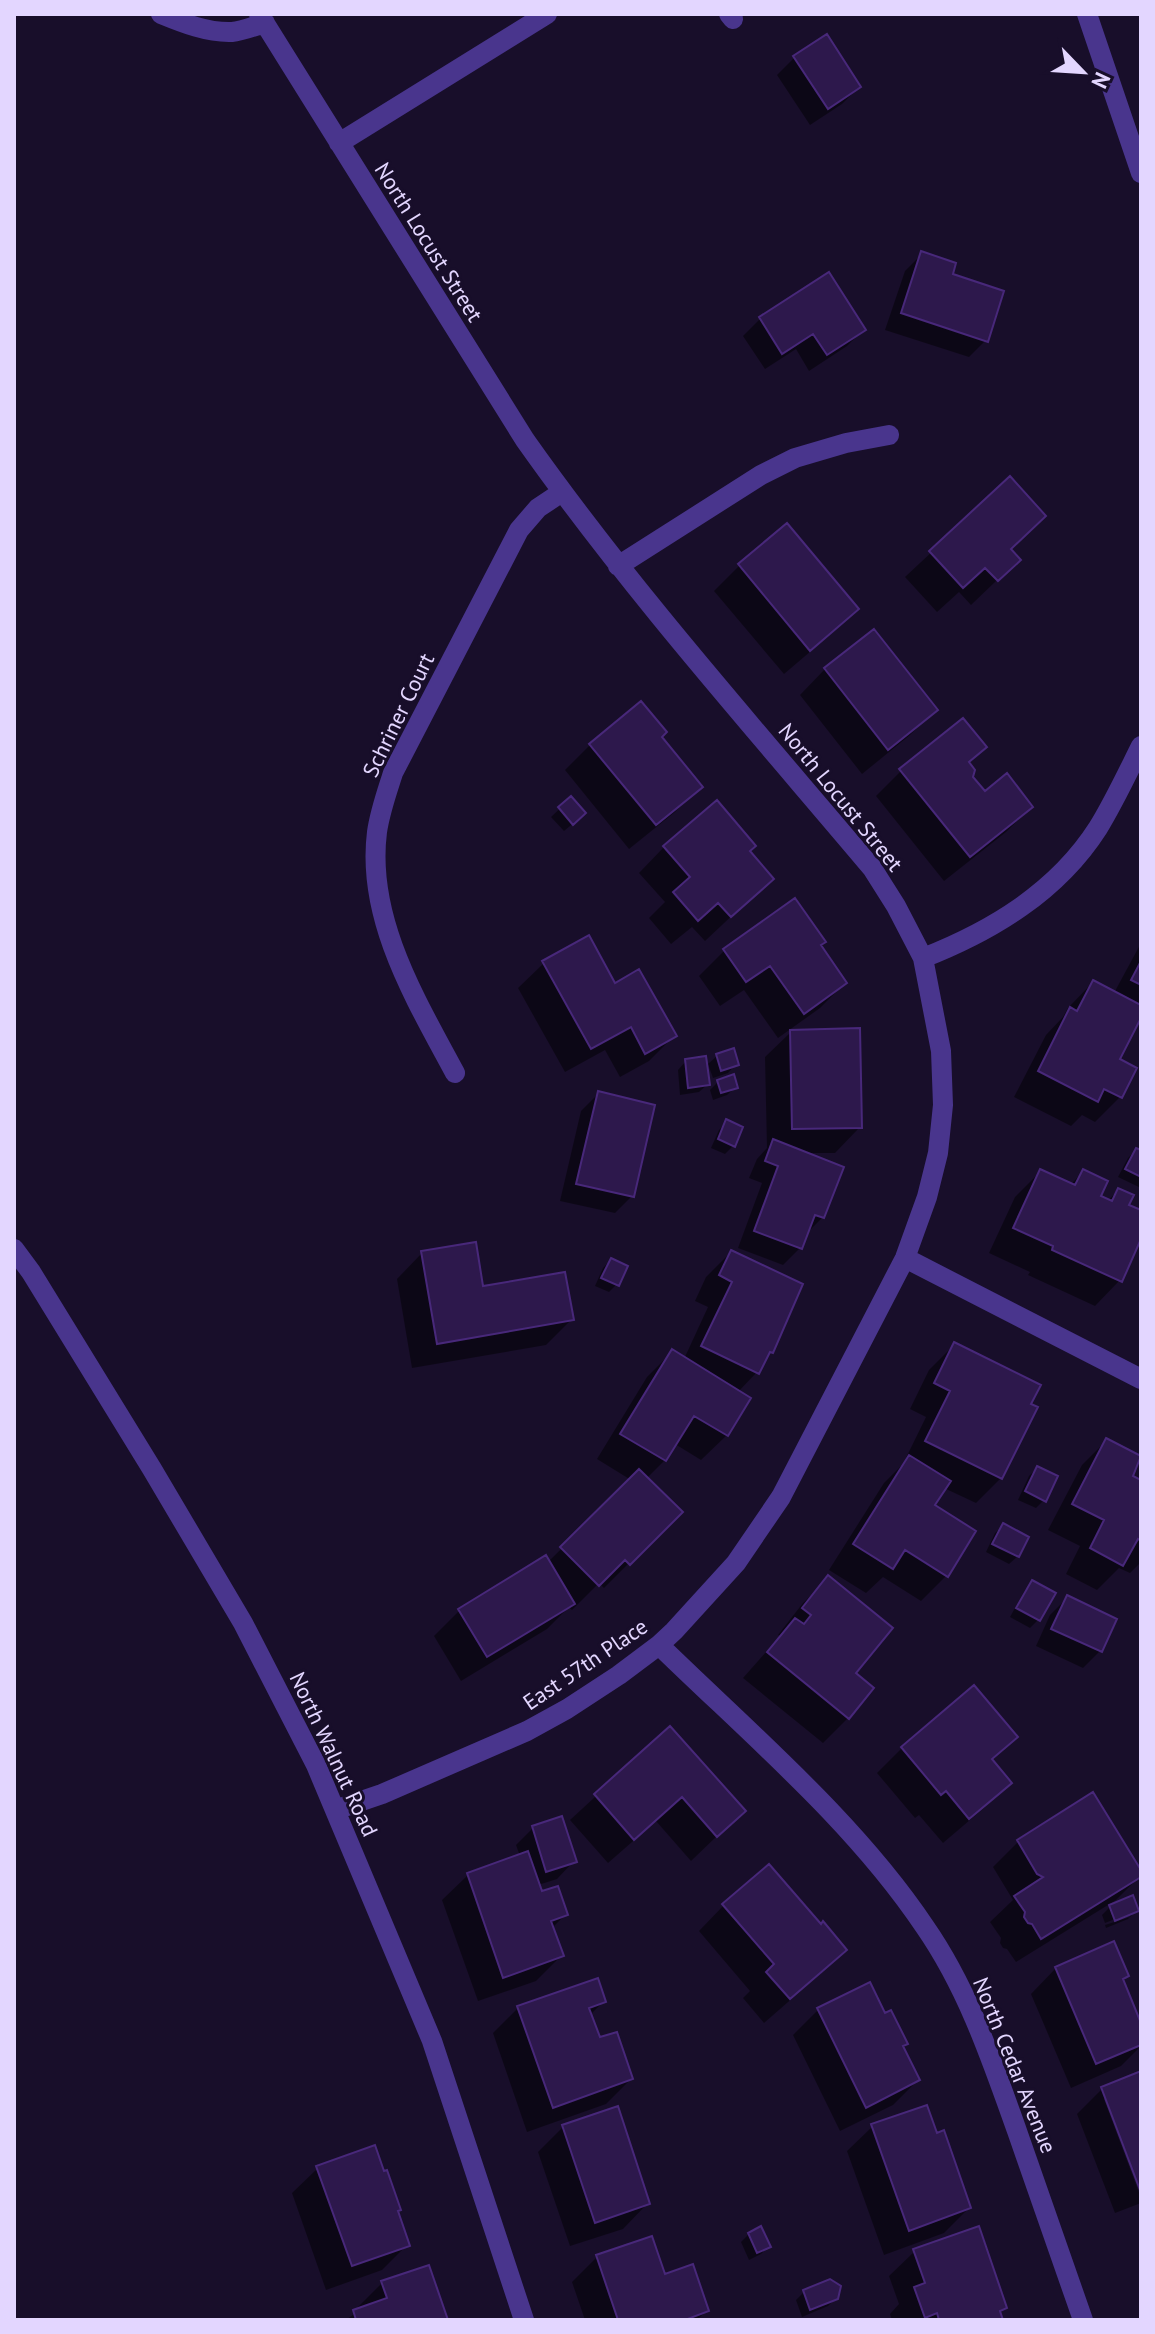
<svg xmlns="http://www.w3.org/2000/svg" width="1155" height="2334" viewBox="0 0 1155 2334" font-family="'PT Sans',sans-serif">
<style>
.shadow{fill:#0007}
.building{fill:#2d184c;stroke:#48287a;stroke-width:2}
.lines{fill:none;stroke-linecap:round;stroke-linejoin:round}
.minor{stroke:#49358d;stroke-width:20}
.labels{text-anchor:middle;stroke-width:6;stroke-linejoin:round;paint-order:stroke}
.street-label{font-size:22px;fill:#e3d6ff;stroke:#180e2a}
</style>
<rect width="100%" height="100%" fill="#180e2a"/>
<path class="shadow" d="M794,58L859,87L842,104L810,125L777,75Z
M922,254L950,275L986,340L969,357L885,330L905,271Z
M829,274L864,329L847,346L809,371L796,349L765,369L743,336L760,319Z
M1010,479L1009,550L1018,560L971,605L959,592L937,612L905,577Z
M739,566L857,609L831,634L784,674L714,591Z
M825,669L935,710L910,735L862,774L800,695Z
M659,738L700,786L675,812L629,849L565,770L590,745Z
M984,747L968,764L971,777L985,793L1031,807L1006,832L944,881L876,796L901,771Z
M571,798L576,821L564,831L551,817Z
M664,847L748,851L771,879L705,941L692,927L671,944L649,918L665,902L639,873Z
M1141,943V1024L1137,1022L1118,1060L1120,1097L1095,1122L1082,1115L1071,1126L1014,1097L1046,1035L1063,1017L1068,1008L1093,982L1114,993Z
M819,946L845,983L820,1008L778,1038L744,990L720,1006L699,976L724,951Z
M544,963L614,985L674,1036L649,1061L620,1077L605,1050L565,1072L518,988Z
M791,1032L860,1127L835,1153H804L823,1217L806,1234L800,1248L783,1265L738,1248L762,1183L749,1178L757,1159L767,1148L765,1057Z
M717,1056L736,1064L728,1073L713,1078L708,1064Z
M686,1061L708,1084L699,1092L680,1095L678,1070Z
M718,1082L736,1087L727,1095L713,1100L710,1090Z
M598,1094L632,1196L615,1213L560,1201L581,1111Z
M727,1122L733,1146L725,1154L711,1148L719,1130Z
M1136,1150L1141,1153V1188L1118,1177L1128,1158Z
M1041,1171L1070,1185L1083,1172L1098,1197L1108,1201L1118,1190L1127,1206L1141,1212V1234L1120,1280L1095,1306L1028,1275L1030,1272L989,1253L1015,1197Z
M731,1252L772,1352L762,1361L757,1372L738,1392L727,1435L701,1460L675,1444L665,1460L646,1479L680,1512L604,1588L599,1583L572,1610L569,1607L547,1629L461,1681L434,1636L459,1611L548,1562L631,1480L597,1459L647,1377L672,1352L684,1359L708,1307L695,1301L706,1277Z
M422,1253L482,1289L571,1320L546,1345L412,1368L397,1279Z
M611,1260L617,1284L609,1292L595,1286L603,1268Z
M955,1344L1029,1405L1001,1478L976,1503L944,1488L933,1505L946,1576L921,1601L883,1577L866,1593L829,1570L884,1483L903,1464L926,1417L910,1409L929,1370Z
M1107,1440L1130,1476L1137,1480L1141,1476V1562L1130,1573L1119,1568L1097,1590L1066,1574L1080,1546L1048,1530L1082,1465Z
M1037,1468L1044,1500L1036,1508L1018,1500L1029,1476Z
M1004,1525L1018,1556L1009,1564L986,1552L995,1533Z
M829,1578L854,1673L848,1718L823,1743L743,1678L780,1636L778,1635L803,1603Z
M1033,1582L1054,1594L1038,1620L1030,1628L1010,1617L1025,1590Z
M1067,1598L1100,1651L1083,1668L1036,1646L1050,1615Z
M670,1728L743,1811L691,1861L656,1821L608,1863L570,1820Z
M1015,1737L991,1761L1009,1783L984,1808L943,1843L919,1815L915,1818L877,1773L902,1748Z
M1092,1795L1141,1875L1116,1900L1016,1962L1007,1949L1003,1948L1000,1943L1001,1938L990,1922L1013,1900L993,1867L1018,1842Z
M533,1828L574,1861L557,1879L538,1885L541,1894L566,1914L552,1928L561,1956L536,1981L478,2001L442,1900L468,1875L520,1856L516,1845Z
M724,1905L845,1950L819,1975L764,2023L743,1998L750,1991L699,1931Z
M1110,1907L1136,1911L1128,1919L1106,1928L1105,1925L1130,1917V1913L1105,1923L1102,1915Z
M1056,1968L1127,1976L1121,1981L1141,2028V2046L1121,2066L1071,2088L1031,1994Z
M604,2001L590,2015L599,2040L631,2079L606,2104L527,2132L493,2033L518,2008Z
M818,2010L902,2047L918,2080L893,2105L840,2131L793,2035Z
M1141,2073V2187L1108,2099H1104L1141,2198V2203L1115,2213L1077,2114L1103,2088Z
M564,2126L648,2203L623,2229L570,2246L538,2152Z
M873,2126L969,2208L944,2233L884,2255L847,2151Z
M318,2168L396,2213L407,2245L382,2270L326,2290L292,2193Z
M749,2234L769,2246L761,2254L749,2260L741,2242Z
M915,2251L1005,2308L999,2314L1001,2320H892L890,2314L899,2304L889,2276Z
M597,2257L664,2276L706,2311L697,2320H585L572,2282Z
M382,2283L446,2320H346L358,2311L357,2308Z
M804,2292L836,2298L828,2306L802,2317L796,2300Z"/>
<path class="building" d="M827,34L861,87L828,109L793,56Z
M921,251L956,263L953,274L1004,291L988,342L901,313Z
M829,272L866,330L827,355L813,334L782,354L759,317Z
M1010,476L1046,516L1011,549L1021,560L998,581L985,568L963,588L929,551Z
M787,523L859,609L810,651L738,564Z
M874,629L938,710L888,750L824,668Z
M641,701L667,732L662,737L703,787L656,825L589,744Z
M963,718L987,747L969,762L975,770L973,777L985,791L1007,773L1033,807L970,857L899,769Z
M571,796L586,813L573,825L558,807Z
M717,800L756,846L750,851L774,879L731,917L718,903L698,921L673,892L690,877L663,846Z
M795,898L826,942L821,945L847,983L804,1014L770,966L746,982L723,949Z
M589,935L615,983L639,969L677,1036L645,1054L631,1027L591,1049L542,961Z
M1141,961V985L1131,980Z
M1093,980L1141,1005V1018L1120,1059L1137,1068L1122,1098L1104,1089L1098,1102L1038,1071L1070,1007L1077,1011Z
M860,1028L862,1128L792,1129L790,1030Z
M734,1048L739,1065L721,1071L716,1054Z
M706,1056L710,1085L688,1088L685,1059Z
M734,1074L738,1088L721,1093L717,1080Z
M598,1091L655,1105L634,1197L576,1184Z
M726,1119L743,1127L735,1147L718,1139Z
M773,1139L844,1167L824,1218L815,1215L802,1249L754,1231L778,1166L765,1161Z
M1136,1148L1141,1150V1177L1125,1169Z
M1040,1169L1075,1185L1083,1169L1108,1181L1101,1196L1112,1201L1118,1188L1134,1195L1129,1205L1141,1210V1239L1122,1282L1052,1250L1053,1246L1013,1228Z
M476,1242L483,1286L565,1272L574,1320L437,1344L421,1251Z
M731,1250L803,1284L773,1353L770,1352L759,1374L701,1346L732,1282L719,1275Z
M611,1258L628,1266L619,1286L601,1278Z
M954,1342L1041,1385L1031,1404L1038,1407L1002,1479L925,1441L950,1391L934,1383Z
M672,1349L751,1398L728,1436L694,1416L666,1461L620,1434Z
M1106,1438L1141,1456L1133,1476L1141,1480V1541L1138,1539L1123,1566L1090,1548L1104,1520L1072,1504Z
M909,1455L951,1481L935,1505L976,1531L948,1577L905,1550L893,1569L853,1544Z
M1037,1466L1058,1476L1046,1502L1025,1491Z
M639,1469L683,1512L630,1565L625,1560L599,1586L560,1547Z
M1003,1523L1029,1537L1019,1557L992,1544Z
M546,1555L575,1604L487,1657L458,1609Z
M828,1575L893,1628L856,1673L874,1688L849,1719L767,1652L795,1618L804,1624L811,1615L802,1608Z
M1032,1580L1056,1593L1040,1621L1016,1608Z
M1067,1595L1117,1619L1102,1652L1051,1629Z
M974,1685L1018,1737L992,1759L1012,1783L969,1819L946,1791L941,1795L901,1747Z
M670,1726L746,1811L717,1837L682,1797L634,1840L594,1794Z
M1093,1792L1141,1870V1877L1041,1939L1032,1924L1028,1923L1024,1917L1025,1912L1014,1896L1043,1877L1037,1874L1017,1840Z
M562,1816L577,1862L546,1872L532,1826Z
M528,1851L542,1891L558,1886L568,1915L551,1921L564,1956L503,1978L467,1873Z
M769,1864L821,1924L823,1921L847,1950L790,1999L766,1972L774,1964L722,1904Z
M1133,1895L1139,1911L1115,1921L1109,1905Z
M1114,1941L1129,1976L1123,1979L1141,2023V2045L1096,2064L1055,1967Z
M598,1978L606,2002L589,2008L600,2037L617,2032L633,2079L553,2108L517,2006Z
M870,1982L885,2013L891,2010L908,2044L903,2046L920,2080L866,2108L817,2008Z
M1141,2071V2189L1140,2190L1101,2087Z
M927,2105L937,2133L944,2130L971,2208L909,2231L871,2124Z
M618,2106L650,2204L595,2223L562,2125Z
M375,2145L384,2171L387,2170L401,2210L398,2211L410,2246L352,2266L316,2166Z
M761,2226L771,2247L757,2253L748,2233Z
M979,2226L1007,2308L1000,2311L1003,2320H939L937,2313L925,2318L914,2287L925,2283L913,2249Z
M652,2236L665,2274L693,2264L709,2311L685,2320H618L596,2255Z
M429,2265L448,2320H356L353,2310L387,2298L381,2281Z
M830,2279L841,2286L838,2299L810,2310L803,2290Z"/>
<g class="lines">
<path class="minor" d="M161,14C183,23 208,33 232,32C243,31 254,26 265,23
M259,14L525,440C631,590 754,728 872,868L896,906L923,958L941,1051L943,1105L938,1153L927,1197L905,1258L781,1497L736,1563L674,1631L659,1645L619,1675L567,1709L527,1731L382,1794L335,1810
M729,14L733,19
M1087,14L1141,173
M339,143L547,14
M618,566L761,475L795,458L846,443L889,435
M923,958C992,931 1057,892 1098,828C1114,802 1127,774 1141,746
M455,1073C416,1000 366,919 377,832C380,811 387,792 393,773L519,530L538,508L562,492
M14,1249L31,1272L152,1469L243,1623L316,1765L432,2041L524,2320
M905,1258L1141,1379
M659,1645C750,1734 854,1821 925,1927C968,1989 992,2061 1017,2131C1039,2194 1061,2257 1083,2320"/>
</g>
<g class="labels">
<g class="street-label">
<text transform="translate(429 242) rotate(58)" y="8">North Locust Street</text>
<text transform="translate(398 715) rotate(-64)" y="8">Schriner Court</text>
<text transform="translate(841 797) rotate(51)" y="8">North Locust Street</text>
<text transform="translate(585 1664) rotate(-34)" y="8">East 57th Place</text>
<text transform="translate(334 1754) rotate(65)" y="8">North Walnut Road</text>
<text transform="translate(1015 2065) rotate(68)" y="8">North Cedar Avenue</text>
</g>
</g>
<rect width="1155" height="2334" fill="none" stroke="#e3d6ff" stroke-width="32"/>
<g transform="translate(1083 72) rotate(115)" stroke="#180e2a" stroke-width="6" paint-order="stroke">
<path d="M0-6L14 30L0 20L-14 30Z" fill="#e3d6ff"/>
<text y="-12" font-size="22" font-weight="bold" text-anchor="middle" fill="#e3d6ff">N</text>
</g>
</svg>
